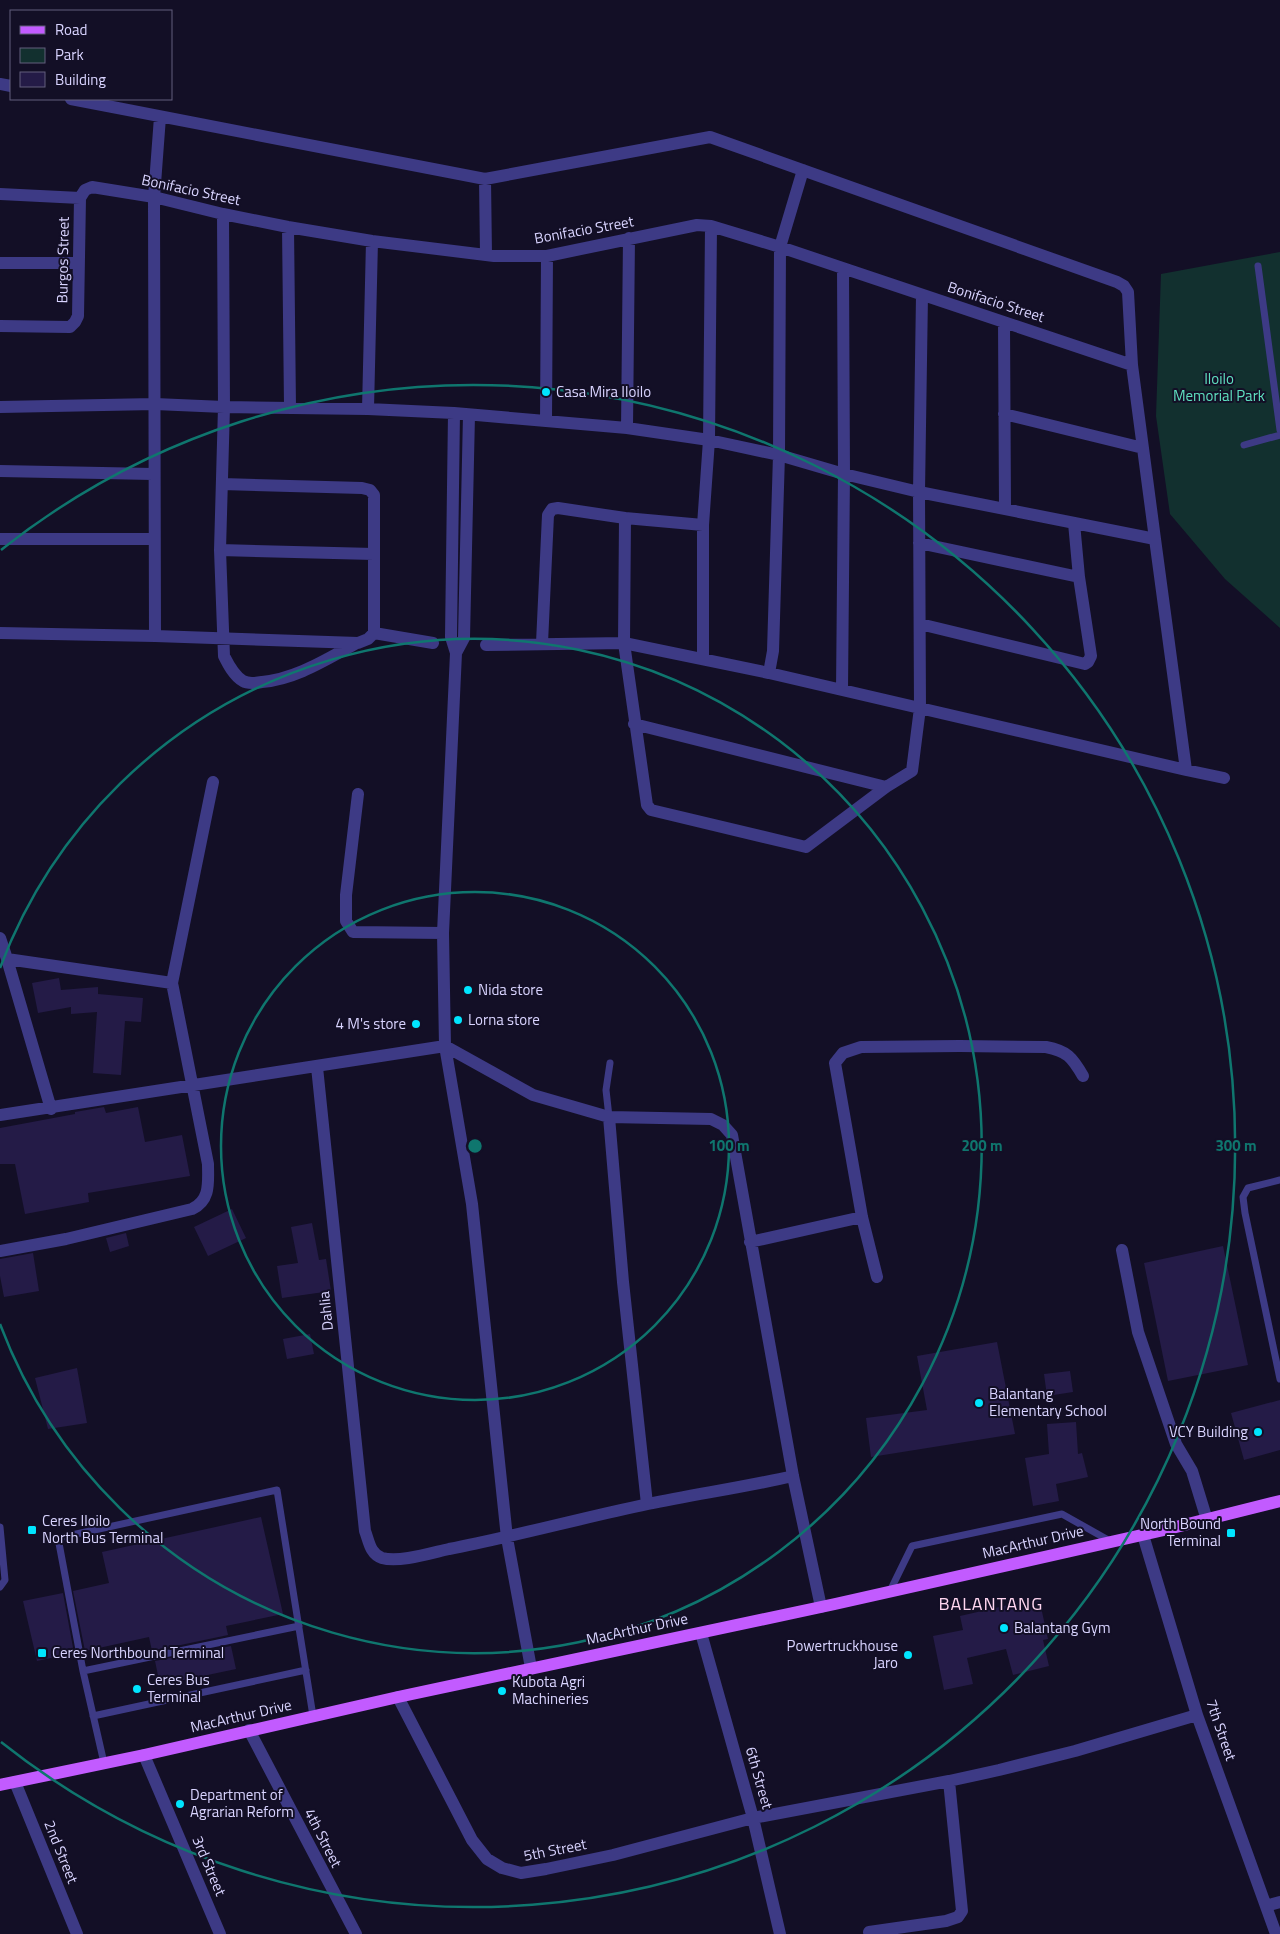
<svg xmlns="http://www.w3.org/2000/svg" width="1280" height="1934" viewBox="0 0 1280 1934" font-family="'Titillium Web',sans-serif">
<style>
.green{fill:#12302f}
.building{fill:#241b47}
.lines{fill:none;stroke-linecap:round;stroke-linejoin:round}
.lane{stroke:#3d3a85;stroke-width:7}
.street{stroke:#3d3a85;stroke-width:12}
.primary{stroke:#c25bff;stroke-width:12}
.ring{fill:none;stroke:#0f766e;stroke-width:2.5}
.poi-dot{fill:#00e5ff;stroke:#130f26;stroke-width:2}
.labels{text-anchor:middle;stroke-width:4;stroke-linejoin:round;paint-order:stroke}
.street-label{font-size:15px;fill:#d9d4ff;stroke:#130f26}
.park-label{font-size:15px;fill:#5fe0c0;stroke:#130f26}
.poi-label{font-size:15px;fill:#d9d4ff;stroke:#130f26;text-anchor:start}
.quarter-label{font-size:18px;letter-spacing:1px;fill:#ffd6f0;stroke:#130f26}
.centre{fill:#0f766e;stroke:#130f26;stroke-width:2.5}
.ring-label{font-size:15px;text-anchor:middle;font-weight:bold;fill:#0f766e;stroke:#130f26;stroke-width:4;stroke-linejoin:round;paint-order:stroke}
</style>
<rect width="100%" height="100%" fill="#130f26"/>
<path class="green" d="M1280,252V628L1225,579L1170,514L1156,416L1161,274Z"/>
<path class="building" d="M59,978L61,990L98,987V994L143,998L141,1022L125,1021L121,1075L93,1073L97,1012L71,1014V1007L38,1013L32,983Z
M104,1107L106,1113L138,1107L145,1142L182,1135L190,1176L88,1193L89,1202L25,1214L15,1164H0V1128L75,1114V1112Z
M232,1209L246,1238L208,1256L194,1227Z
M312,1223L319,1260L326,1259L331,1291L282,1298L277,1266L298,1263L291,1227Z
M126,1233L129,1246L110,1252L106,1238Z
M1223,1246L1248,1365L1168,1381L1144,1263Z
M33,1253L39,1291L4,1297L0,1276V1259Z
M310,1334L314,1354L287,1359L283,1339Z
M997,1342L1015,1434L871,1457L866,1418L927,1410L917,1356Z
M77,1368L87,1423L48,1429L35,1378Z
M1070,1371L1073,1392L1047,1396L1044,1374Z
M1280,1400V1450L1244,1460L1231,1413Z
M1076,1422L1078,1454L1082,1453L1088,1477L1056,1484L1059,1501L1033,1506L1025,1458L1049,1454L1047,1424Z
M261,1517L283,1614L226,1626L228,1635L152,1651L149,1637L85,1651L73,1591L109,1583L102,1552Z
M63,1593L74,1653L37,1661L23,1601Z
M1039,1598L1048,1639L1043,1640L1049,1666L1013,1675L1006,1649L967,1658L973,1684L944,1690L933,1636L963,1630L960,1616Z
M231,1646L236,1669L160,1685L155,1661Z"/>
<g class="lines">
<path class="lane" d="M1258,266L1280,430
M1244,445L1280,435
M609,1117L606,1090L610,1063
M1280,1180L1248,1188L1243,1197L1245,1213L1280,1379
M0,1527L5,1580L0,1587
M890,1591L912,1546L1062,1514L1110,1541
M83,1671L299,1626
M93,1716L306,1670
M104,1763L83,1671L58,1538L277,1490L313,1716"/>
<path class="street" d="M0,84L11,86
M71,99L485,179L710,137L1117,282L1124,286L1128,292L1132,365L1155,539
M160,117L154,197L155,636L358,643L368,639L374,633L433,643
M485,179L486,255
M0,194L80,198L85,190L92,187L154,197L223,214L288,227L372,241L494,256H547L697,225L711,226L780,247L1132,365
M223,214L224,407L220,550L224,656C228,664 234,676 243,681C248,684 256,683 262,682C296,679 325,660 355,644
M288,227L290,407
M0,263H78
M1004,322L1005,509
M0,326L70,327L75,322L78,316L80,198
M0,407L155,404L224,407L368,409L454,413L627,428L709,440L779,455L844,474L919,492L1155,539L1186,770L769,673
M368,409L372,241
M454,413L451,637L456,653L443,933L445,1046L472,1204L507,1538L531,1668
M1004,414L1143,448
M546,421L547,256
M627,428L629,238
M0,471L153,474
M222,484L362,488L370,490L374,495V633
M625,518L703,525
M0,539H154
M919,543L1079,577
M220,550L374,554
M920,624L1085,664L1088,662L1091,656L1079,577L1074,523
M0,633L155,636
M542,643L548,515L552,509L558,508L625,518L624,643L647,805L651,810L806,847L886,787L912,771L920,708L919,492L922,295
M486,645L624,643L769,673L773,651L779,455L780,247L803,170
M456,653L464,638L469,415
M703,658V525L709,440L711,226
M842,690L844,474L843,269
M634,724L886,787
M1186,770L1224,778
M358,794L346,895V921L353,932L443,933
M0,938L7,959L172,983
M7,959L51,1109
M317,1067L365,1531C369,1541 370,1554 382,1558C399,1563 431,1553 449,1549C516,1536 581,1518 648,1504C696,1494 745,1487 793,1476
M0,1115L445,1046L533,1095L609,1117L711,1119L723,1125L732,1135L793,1476L821,1607
M609,1117L623,1282L647,1504
M750,1242L862,1217
M1122,1250L1138,1332L1176,1444L1192,1471L1207,1520
M0,1251L66,1239L192,1209C211,1200 208,1182 208,1164L172,983L213,782
M877,1277L862,1217L835,1063L843,1053L861,1047L960,1046L1046,1047C1067,1051 1072,1057 1083,1076
M1143,1535L1197,1715L1276,1934
M701,1633L753,1818L780,1934
M398,1697L472,1840L487,1859L502,1868L521,1873L546,1869L613,1855L753,1818L949,1781L999,1770L1075,1751L1197,1715
M249,1730L356,1934
M144,1755L220,1934
M15,1782L77,1934
M1266,1906L1280,1902
M869,1932L946,1921L958,1917L962,1911L949,1781"/>
<path class="primary" d="M0,1785L144,1755L398,1697L835,1604L1164,1530L1280,1501"/>
</g>
<g class="ring">
<circle cx="475" cy="1146" r="254"/>
<path d="M0 968A507 507 0 1 1 0 1324"/>
<path d="M1 550A761 761 0 1 1 1 1742"/>
</g>
<g class="poi-dot">
<circle cx="546" cy="392" r="5"/>
<circle cx="468" cy="990" r="5"/>
<circle cx="458" cy="1020" r="5"/>
<circle cx="416" cy="1024" r="5"/>
<circle cx="979" cy="1403" r="5"/>
<circle cx="1258" cy="1432" r="5"/>
<rect x="27" y="1525" width="10" height="10" rx="2.5"/>
<rect x="1226" y="1528" width="10" height="10" rx="2.5"/>
<circle cx="1004" cy="1628" r="5"/>
<rect x="37" y="1648" width="10" height="10" rx="2.5"/>
<circle cx="908" cy="1655" r="5"/>
<circle cx="137" cy="1689" r="5"/>
<circle cx="502" cy="1691" r="5"/>
<circle cx="180" cy="1804" r="5"/>
</g>
<g class="labels">
<g class="street-label">
<text transform="translate(191 190) rotate(12)" y="5">Bonifacio Street</text>
<text transform="translate(584 230) rotate(-10)" y="5">Bonifacio Street</text>
<text transform="translate(63 260) rotate(-89)" y="5">Burgos Street</text>
<text transform="translate(996 302) rotate(18)" y="5">Bonifacio Street</text>
<text transform="translate(326 1311) rotate(-96)" y="5">Dahlia</text>
<text transform="translate(1033 1542) rotate(-13)" y="5">MacArthur Drive</text>
<text transform="translate(637 1629) rotate(-12)" y="5">MacArthur Drive</text>
<text transform="translate(241 1716) rotate(-13)" y="5">MacArthur Drive</text>
<text transform="translate(1221 1730) rotate(71)" y="5">7th Street</text>
<text transform="translate(759 1778) rotate(74)" y="5">6th Street</text>
<text transform="translate(323 1838) rotate(63)" y="5">4th Street</text>
<text transform="translate(555 1850) rotate(-11)" y="5">5th Street</text>
<text transform="translate(61 1852) rotate(68)" y="5">2nd Street</text>
<text transform="translate(209 1866) rotate(67)" y="5">3rd Street</text>
</g>
<g class="park-label">
<text x="1219" y="384">Iloilo<tspan x="1219" dy="17">Memorial Park</tspan></text>
</g>
<g class="poi-label">
<text x="556" y="397">Casa Mira Iloilo</text>
<text x="478" y="995">Nida store</text>
<text x="468" y="1025">Lorna store</text>
<text x="406" y="1029" text-anchor="end">4 M's store</text>
<text x="989" y="1399">Balantang<tspan x="989" dy="17">Elementary School</tspan></text>
<text x="1248" y="1437" text-anchor="end">VCY Building</text>
<text x="42" y="1526">Ceres Iloilo<tspan x="42" dy="17">North Bus Terminal</tspan></text>
<text x="1221" y="1529" text-anchor="end">North Bound<tspan x="1221" dy="17">Terminal</tspan></text>
<text x="1014" y="1633">Balantang Gym</text>
<text x="898" y="1651" text-anchor="end">Powertruckhouse<tspan x="898" dy="17">Jaro</tspan></text>
<text x="52" y="1658">Ceres Northbound Terminal</text>
<text x="147" y="1685">Ceres Bus<tspan x="147" dy="17">Terminal</tspan></text>
<text x="512" y="1687">Kubota Agri<tspan x="512" dy="17">Machineries</tspan></text>
<text x="190" y="1800">Department of<tspan x="190" dy="17">Agrarian Reform</tspan></text>
</g>
<g class="quarter-label">
<text x="991" y="1610">BALANTANG</text>
</g>
</g>
<circle cx="475" cy="1146" r="8" class="centre"/>
<g class="ring-label">
<text x="729" y="1151">100 m</text>
<text x="982" y="1151">200 m</text>
<text x="1236" y="1151">300 m</text>
</g>
<rect x="10" y="10" width="162" height="90" fill="#130f26" stroke="#625e7d"/>
<rect x="20" y="26" width="25" height="8" fill="#c25bff" stroke="#625e7d"/>
<text x="55" y="35" font-size="15" fill="#d9d4ff">Road</text>
<rect x="20" y="48" width="25" height="15" fill="#12302f" stroke="#625e7d"/>
<text x="55" y="60" font-size="15" fill="#d9d4ff">Park</text>
<rect x="20" y="72" width="25" height="15" fill="#241b47" stroke="#625e7d"/>
<text x="55" y="85" font-size="15" fill="#d9d4ff">Building</text>
</svg>
